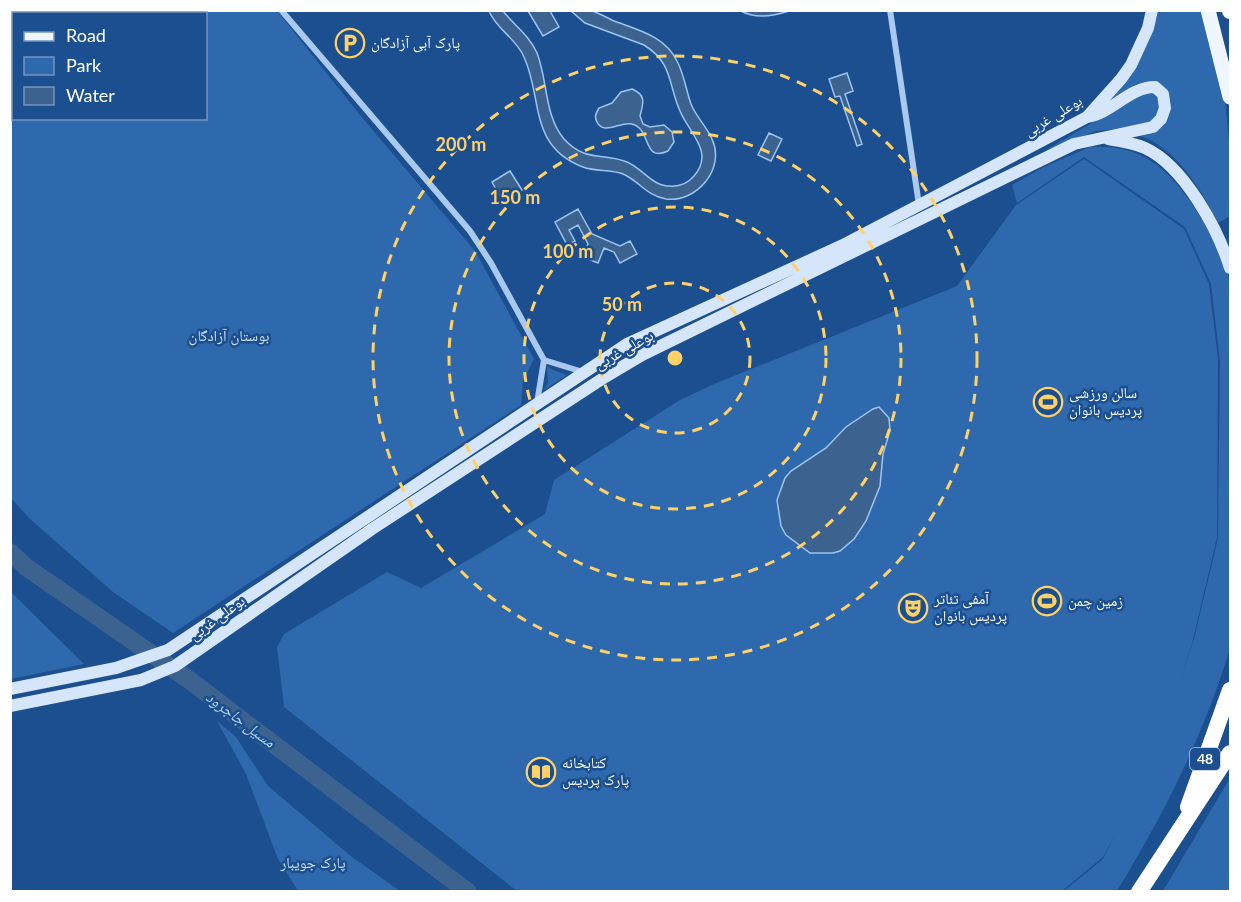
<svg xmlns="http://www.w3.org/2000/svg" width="1241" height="902" viewBox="0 0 1241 902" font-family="Lato,'Noto Naskh Arabic',sans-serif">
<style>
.green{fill:#2e69ad;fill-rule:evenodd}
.water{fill:#3c6290;stroke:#9cc4f0;stroke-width:1.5}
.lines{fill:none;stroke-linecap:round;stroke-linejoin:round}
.river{stroke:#3c6290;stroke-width:18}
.street{stroke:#a9c9ee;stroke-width:6}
.secondary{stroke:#d6e6fa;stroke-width:12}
.primary{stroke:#f0f6ff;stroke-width:15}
.highway{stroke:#fff;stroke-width:16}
.ring{fill:none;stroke:#ffd166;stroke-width:3;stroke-dasharray:10 8}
.labels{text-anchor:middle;stroke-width:5;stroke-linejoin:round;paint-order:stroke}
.shield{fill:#1b4f8f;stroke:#bbcadd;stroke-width:1.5}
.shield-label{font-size:14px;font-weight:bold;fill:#fff}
.poi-label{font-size:15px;fill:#fff;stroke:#1b4f8f;text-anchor:start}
.street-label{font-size:15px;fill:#fff;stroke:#1b4f8f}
.park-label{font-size:15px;fill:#cfe3fa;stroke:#1b4f8f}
.water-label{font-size:16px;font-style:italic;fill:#b5d3f5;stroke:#1b4f8f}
.centre{fill:#ffd166;stroke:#1b4f8f;stroke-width:3}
.ring-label{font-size:18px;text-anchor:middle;font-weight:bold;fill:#ffd166;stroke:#1b4f8f;stroke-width:5;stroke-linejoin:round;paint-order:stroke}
</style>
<rect width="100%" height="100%" fill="#1b4f8f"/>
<path class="green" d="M11,10L277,11L360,115L475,251L534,359L523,381L521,405L173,633L113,592L30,519L11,498ZM14,14H206V118H14Z
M1158,11H1204L1224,88L1230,152V216L1218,223C1201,190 1178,149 1140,136C1152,132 1164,126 1169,114C1176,98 1162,78 1144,82C1128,85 1113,100 1101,109Z
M1146,91L1157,94L1160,108L1154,120L1141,126L1096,131L1046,150Z
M1090,147C1109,146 1128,148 1144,157C1182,176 1219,242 1230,282V648C1204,735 1164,814 1117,891H1064L1103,859L1115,835L1103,857L1062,891H517L284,707L277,647L284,634L387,572L421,588L545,514L554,480L680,400L714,384L957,286L1016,205L1084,159L1184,229L1209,284L1218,359L1217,537L1192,644L1178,688L1194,639L1218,538L1220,361L1211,284L1185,227L1084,157L1017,203L1012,185L1042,168Z
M547,366L553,370L567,375L544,390L548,382Z
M11,592L84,664L11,679Z
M217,721L236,737L268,786L352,857L400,891H298L278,859L246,774Z
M1230,778V891H1163Z"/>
<path class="water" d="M489,11H503C514,25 529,35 537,53C548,81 544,115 564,139C586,163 603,152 627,162C642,168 652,186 669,186C679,187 688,183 694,176C715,152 689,133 680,111C668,84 673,63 644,45L585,23L571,11C576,10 583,9 589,10C597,12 606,17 614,21C638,30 665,36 677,61C684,74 686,90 691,104C696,117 707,127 712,139C726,169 696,203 666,199C647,196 639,181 623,174C610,169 596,172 583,167C528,146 543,98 524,57C516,38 496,29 489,11Z
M528,11H550L559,27L543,36Z
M741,11H789C774,16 755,19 741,11Z
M847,73L853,91L845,94L862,144L857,146L840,96L835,97L829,79Z
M632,89C647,95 643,104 640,116L643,124L650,127L664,125L672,132L674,142L668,151C642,163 652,129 632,124C621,121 604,136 597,122C594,117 596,113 599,108L612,103L621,92Z
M769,133L782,139L771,161L758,155Z
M510,171L522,190L503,202L492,182Z
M578,209L592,234L620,246L630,241L637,254L620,263L614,252L604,248L598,263L583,257L588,244L578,225L569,230L575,241L567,245L555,222Z
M879,407L889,418L890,431L883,454L880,486L866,521L854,539L840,551L833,553H810L786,535L781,526L777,500L785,478L791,471L826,448L846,427L873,409Z"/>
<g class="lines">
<path class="river" d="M10,552L26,567L192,682L468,892"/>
<path class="street" d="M281,10L470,231L491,263L544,360L537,403
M890,10L919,205
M544,360L583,372"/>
<path class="secondary" d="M1108,139C1121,141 1134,143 1145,148C1184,166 1218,229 1230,268
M10,689L116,668L168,650L627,344L843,245L1087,117L1121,79L1131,65L1148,28L1152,10
M10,706L141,680L175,666L372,529L605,377L642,355L1074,144L1153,127L1161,119L1165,108L1163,94L1155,87C1129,87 1112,113 1087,117"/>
<path class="primary" d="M1208,10L1230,97"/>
<path class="highway" d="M1230,10V11
M1188,807L1230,690
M1139,892L1230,753"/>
</g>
<g class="ring">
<circle cx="675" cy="358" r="75"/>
<circle cx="675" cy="358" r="151"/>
<circle cx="675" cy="358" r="226"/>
<circle cx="675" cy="358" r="302"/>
</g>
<defs>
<g id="parking-ring" transform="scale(1.5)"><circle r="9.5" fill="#1b4f8f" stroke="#ffd166" stroke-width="1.5"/><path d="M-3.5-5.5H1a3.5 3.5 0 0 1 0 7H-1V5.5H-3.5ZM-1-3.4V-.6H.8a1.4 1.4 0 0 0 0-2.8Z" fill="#ffd166"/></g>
<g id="stadium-ring" transform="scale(1.5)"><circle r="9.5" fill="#1b4f8f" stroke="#ffd166" stroke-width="1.5"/><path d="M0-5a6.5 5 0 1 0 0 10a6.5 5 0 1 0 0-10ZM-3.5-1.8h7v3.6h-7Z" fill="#ffd166"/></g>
<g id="theatre-ring" transform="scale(1.5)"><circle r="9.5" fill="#1b4f8f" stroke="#ffd166" stroke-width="1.5"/><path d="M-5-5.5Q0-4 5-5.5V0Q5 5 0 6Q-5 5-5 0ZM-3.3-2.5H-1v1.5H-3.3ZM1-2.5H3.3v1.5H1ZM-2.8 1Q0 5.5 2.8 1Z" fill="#ffd166"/></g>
<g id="library-ring" transform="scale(1.5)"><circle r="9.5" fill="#1b4f8f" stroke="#ffd166" stroke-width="1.5"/><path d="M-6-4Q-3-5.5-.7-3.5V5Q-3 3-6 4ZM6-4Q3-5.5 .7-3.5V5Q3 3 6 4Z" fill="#ffd166"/></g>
</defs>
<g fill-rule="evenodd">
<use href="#parking-ring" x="350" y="43"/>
<use href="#stadium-ring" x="1048" y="402"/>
<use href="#stadium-ring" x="1047" y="601"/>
<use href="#theatre-ring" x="913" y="608"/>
<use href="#library-ring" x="541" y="772"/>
</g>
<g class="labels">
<rect class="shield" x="1190" y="748" width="30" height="22" rx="4.5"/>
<g class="shield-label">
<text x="1205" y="764">48</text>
</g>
<g class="poi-label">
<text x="371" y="48">پارک آبی آزادگان</text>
<text x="1069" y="398">سالن ورزشی<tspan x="1069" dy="17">پردیس بانوان</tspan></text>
<text x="934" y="604">آمفی تئاتر<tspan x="934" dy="17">پردیس بانوان</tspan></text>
<text x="1068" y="606">زمین چمن</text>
<text x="562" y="768">کتابخانه<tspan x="562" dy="17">پارک پردیس</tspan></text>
</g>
<g class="street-label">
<text transform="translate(1053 116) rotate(-31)" y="5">بوعلی غربی</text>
<text transform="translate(624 350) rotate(-29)" y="5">بوعلی غربی</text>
<text transform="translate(217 618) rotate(-36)" y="5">بوعلی غربی</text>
</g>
<g class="park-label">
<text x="229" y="341">بوستان آزادگان</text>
<text x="313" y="868">پارک جویبار</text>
</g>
<g class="water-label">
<text transform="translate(241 719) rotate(37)" y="6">مسیل جاجرود</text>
</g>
</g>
<circle cx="675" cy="358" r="9" class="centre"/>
<g class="ring-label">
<text x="461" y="151">200 m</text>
<text x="515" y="204">150 m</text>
<text x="568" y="258">100 m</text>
<text x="622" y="311">50 m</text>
</g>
<rect width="1241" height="902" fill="none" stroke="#ffffff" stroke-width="24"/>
<rect x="12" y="12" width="195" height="108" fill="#1b4f8f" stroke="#7695bc" stroke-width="1.5"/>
<rect x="24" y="32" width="30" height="9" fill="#f0f6ff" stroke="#7695bc" stroke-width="1.5"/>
<text x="66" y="42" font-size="18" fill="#ffffff">Road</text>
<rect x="24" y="57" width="30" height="18" fill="#2e69ad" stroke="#7695bc" stroke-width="1.5"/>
<text x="66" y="72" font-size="18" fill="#ffffff">Park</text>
<rect x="24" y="87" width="30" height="18" fill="#3c6290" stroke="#7695bc" stroke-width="1.5"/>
<text x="66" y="102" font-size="18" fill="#ffffff">Water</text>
</svg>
